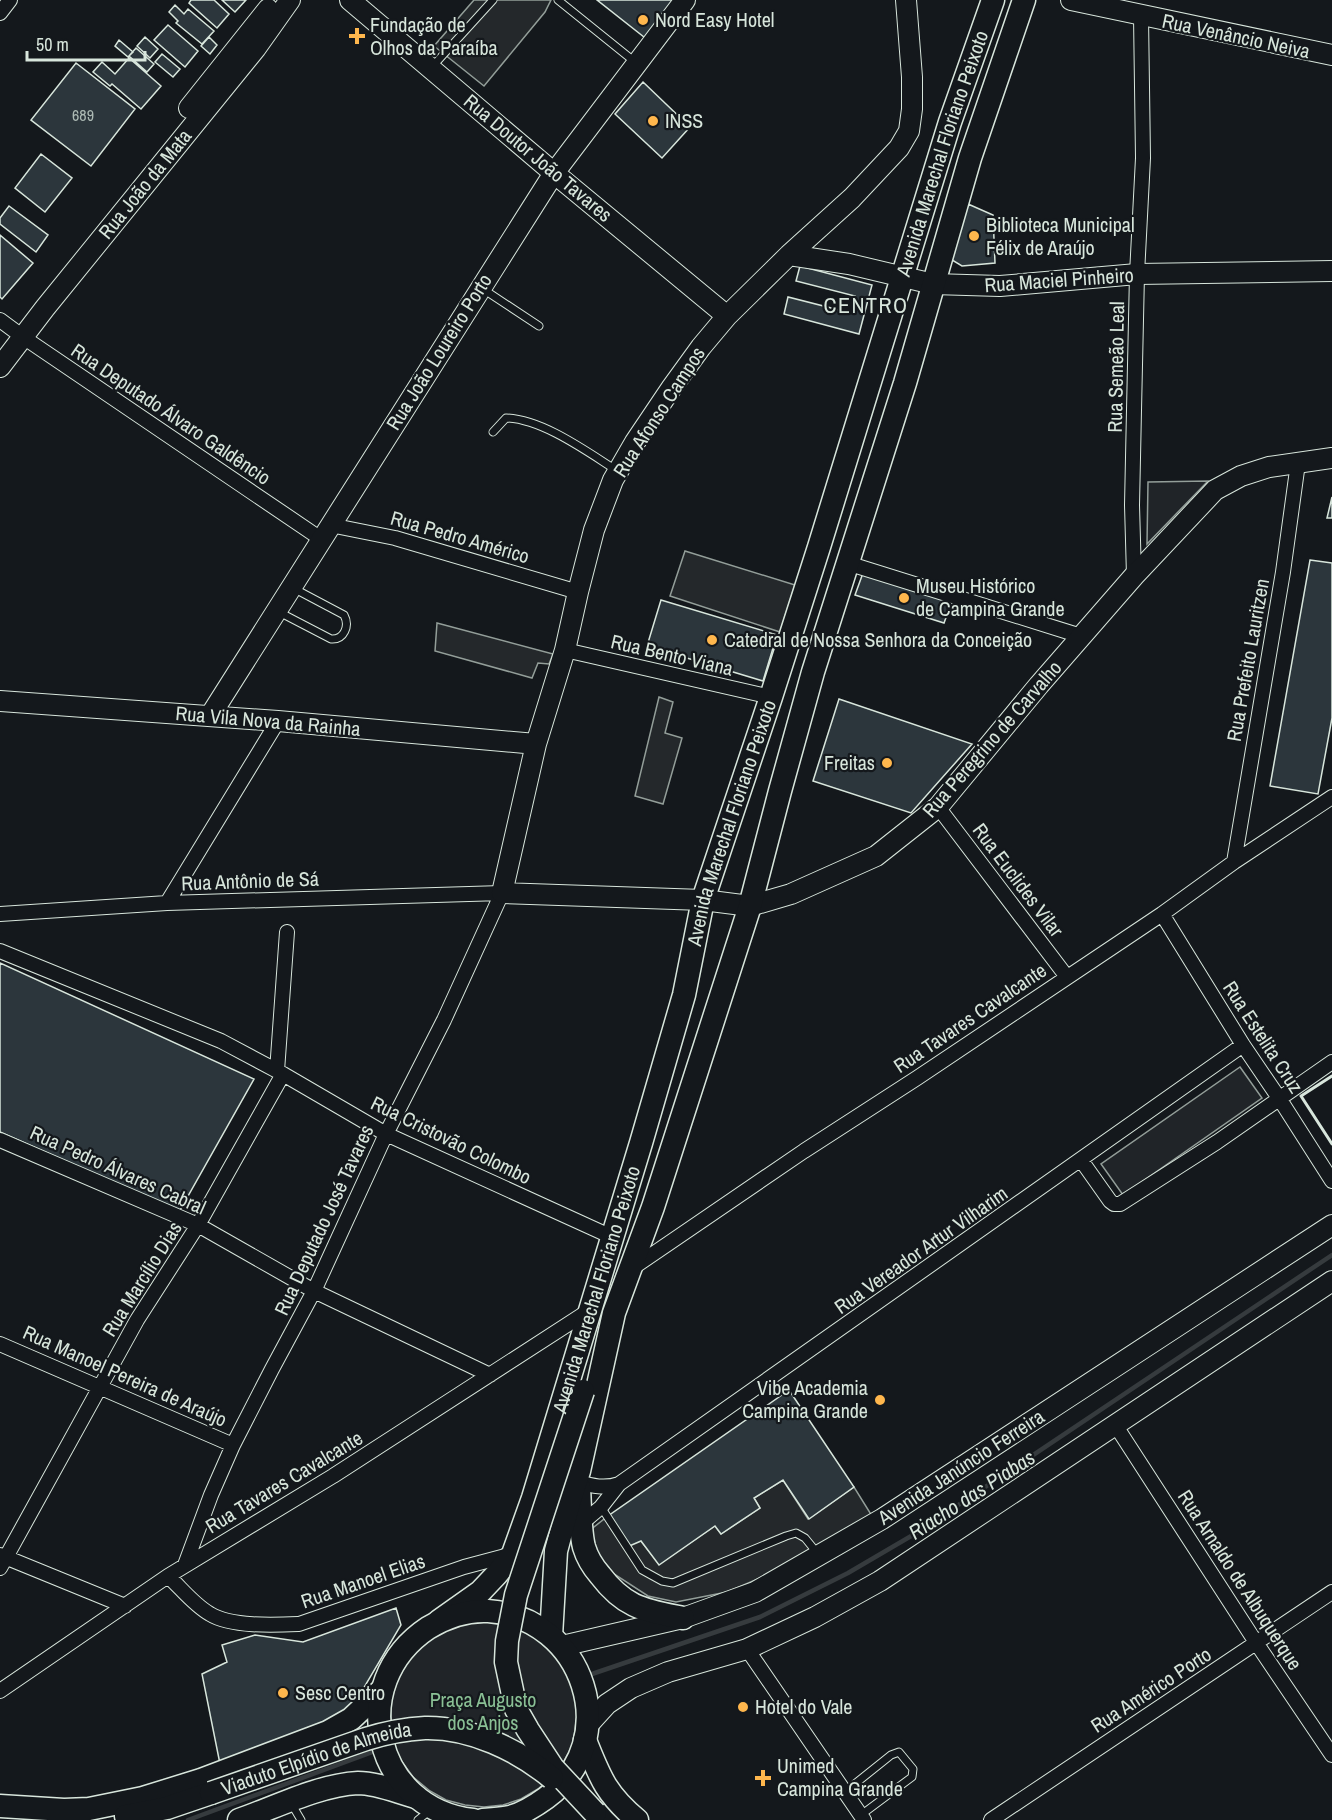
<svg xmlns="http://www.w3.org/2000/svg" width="1332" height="1820" viewBox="0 0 1332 1820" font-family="'Archivo Narrow',sans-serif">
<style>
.green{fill:#202428;stroke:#939e99;stroke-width:1.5}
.parking{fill:#24282b;stroke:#939e99;stroke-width:1.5}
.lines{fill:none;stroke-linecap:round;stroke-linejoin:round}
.stream{stroke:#363b3e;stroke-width:4.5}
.building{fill:#2c363c;stroke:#d8e6dc;stroke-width:1.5}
.lane-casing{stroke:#d8e6dc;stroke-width:9}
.street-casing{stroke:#d8e6dc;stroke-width:16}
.secondary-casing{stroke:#d8e6dc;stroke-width:22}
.primary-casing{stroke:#d8e6dc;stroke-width:25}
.lane{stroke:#14181c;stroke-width:7}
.street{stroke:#14181c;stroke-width:14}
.secondary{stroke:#14181c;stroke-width:20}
.primary{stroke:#14181c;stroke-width:22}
.primary-bridge-casing{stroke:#d8e6dc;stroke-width:25;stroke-linecap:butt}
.primary-bridge{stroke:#14181c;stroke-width:22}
.wall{stroke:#d8e6dc;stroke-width:3}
.poi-dot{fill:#ffb74d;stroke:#14181c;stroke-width:2}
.labels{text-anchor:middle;stroke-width:4.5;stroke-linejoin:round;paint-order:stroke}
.number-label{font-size:16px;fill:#adbab4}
.poi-label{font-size:20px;fill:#d8e6dc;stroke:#14181c;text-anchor:start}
.street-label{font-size:20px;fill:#d8e6dc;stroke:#14181c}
.park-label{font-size:20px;fill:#8ac095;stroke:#14181c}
.water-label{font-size:21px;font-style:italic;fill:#d8e6dc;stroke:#14181c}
.quarter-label{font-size:22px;letter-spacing:1.5px;fill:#d8e6dc;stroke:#14181c}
</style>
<rect width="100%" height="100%" fill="#14181c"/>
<path class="green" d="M1208,481L1147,544L1148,482Z
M1240,1067L1262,1098L1123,1195L1101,1164Z
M461,1619L526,1626L569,1670L578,1707L573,1744L564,1761L552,1777L538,1789L521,1799L503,1805L484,1807L465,1805L446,1800L430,1791L413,1777L400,1759L392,1739L390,1695L407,1655Z"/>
<path class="parking" d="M474,0H551L545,12L484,86L434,46Z
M685,551L795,585L780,632L670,596Z
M437,623L553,654L549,664L538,663L532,678L435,651Z
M659,697L673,702L665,733L682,738L663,804L635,796Z
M783,1480L808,1519L854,1487L872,1516L765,1576L727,1592L676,1602L648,1596L614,1574L595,1552L585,1534L608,1516L641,1541L659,1564L715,1526L721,1534L760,1508L754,1498Z"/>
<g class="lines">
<path class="stream" d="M586,1676L760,1617L848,1573L918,1532L1332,1255
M188,1820L378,1750"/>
</g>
<path class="building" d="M191,0H214L229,14L217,28L189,3Z
M222,0H246L235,12Z
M597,0H677L649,41Z
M175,5L184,14L188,9L214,31L202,44L176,23L178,21L169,12Z
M168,25L198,51L185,67L154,40Z
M145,37L158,49L150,58L137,46Z
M209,37L217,45L210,54L201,46Z
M119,40L133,52L128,57L115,46Z
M136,48L154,64L147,72L129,56Z
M162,54L180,69L173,77L155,62Z
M129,58L161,86L141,109L112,84L110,86L93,72L102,62L115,74Z
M76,63L135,109L91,166L31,120Z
M643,82L690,127L662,158L615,114Z
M41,154L72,178L45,212L15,188Z
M968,204L993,215L995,263L962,266L947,257Z
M9,206L48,235L36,252L0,224V218Z
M0,235L33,263L2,299L0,297Z
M800,266L872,285L859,334L784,314L788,297L851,313L855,296L796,281Z
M1332,497V518H1327Z
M1310,560L1332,563V718L1318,794L1270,786Z
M863,573L952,601L944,623L855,595Z
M661,600L777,635L763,681L647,646Z
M839,699L972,744L911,813L813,781Z
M0,963L254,1079L179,1212L0,1132Z
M789,1390L854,1487L809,1519L783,1480L754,1498L760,1508L721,1534L715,1526L659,1565L641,1541L627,1547L608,1516Z
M396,1608L401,1625L349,1713L220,1764L202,1674L227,1662L222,1645L255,1635L303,1642Z"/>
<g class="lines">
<g class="lane-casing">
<path id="lane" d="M558,0L635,62
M432,67L493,0
M483,289L539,326
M493,432L506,418C542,419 586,451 616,470
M279,612L331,639C344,640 350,626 344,615L293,588
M601,1507L642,1570L662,1581L673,1583L786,1536L796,1533L805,1538L818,1554
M846,1791L891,1755L899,1752L913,1769L912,1777L861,1815
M291,1803L301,1820
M418,1820L428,1812"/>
</g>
<g class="street-casing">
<path id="street" d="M0,13L10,0
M0,320L23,337L321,539
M330,525L395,538L578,592
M847,563L1081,636
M1134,576L1132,505L1134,410L1137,274L1143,158L1141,16
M565,650L771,697
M938,807L1067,977
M1234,862L1283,572L1298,463
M167,903L278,721
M0,914L167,903L502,893L444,1020L386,1134L314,1291L272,1369L233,1445L211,1495L185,1565
M1162,914L1243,1045L1279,1098L1332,1181
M0,951L221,1041L283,1074L386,1134L612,1237
M277,1071L287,932
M0,1140L198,1225L314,1291L490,1375
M1081,1160L1110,1201L1114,1204H1120L1217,1142L1332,1062
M631,1269L804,1151L917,1078L1162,914L1234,862L1332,797
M0,1344L233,1445
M1116,1426L1257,1644L1332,1755
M578,1482C592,1486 605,1489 619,1484
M582,1523L601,1507L619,1484L1243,1045
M0,1555L125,1606
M0,1568L137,1320L198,1225L283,1074
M168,1576C181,1588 194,1605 210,1614C231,1627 275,1625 299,1624L464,1567L513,1554
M747,1649L864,1820
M0,1691L168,1576L333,1476L590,1310
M991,1820L1332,1592"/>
</g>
<g class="secondary-casing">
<path id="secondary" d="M350,0L554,173L727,316
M906,0L912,77V109L909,131L899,148L852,198L789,255L727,316L701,347L672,387L635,442L613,480L594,530L578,592L565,650L536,744L502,893L703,900L750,906L791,894L876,856L938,807L1039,685L1134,576L1215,490L1241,476L1269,467L1332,458
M1071,0L1332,55
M189,108L268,9
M789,255L849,264L933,284L1000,286L1137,274L1332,271
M0,367L45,308L256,48L290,0
M0,701L278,721L536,744
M210,716L554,173L685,0
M562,1646L683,1618L755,1592L882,1519L1332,1225
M587,1726L607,1704L631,1688L668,1672L747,1649L815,1617L880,1581L1332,1281"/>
</g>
<g class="primary-casing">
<g id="primary">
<path d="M579,1487C580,1503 580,1532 584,1547C587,1557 593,1567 600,1575C625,1608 644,1610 683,1618"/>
<path id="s1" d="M439,1621L480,1592L497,1574L513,1554L533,1498L641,1143L684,995L703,900L771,697L819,547L950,122L993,0"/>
<path d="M551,1636L556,1551L569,1503L579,1471L614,1313L653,1207L750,906L780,791L813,672L905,383L970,158L1024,0"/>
<path d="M585,1740C600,1777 605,1793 637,1820"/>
<path d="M0,1806L64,1810L89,1809L143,1798L201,1780L328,1732L351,1719L382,1690"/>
<path d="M126,1816L167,1808L211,1793"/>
<path d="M239,1820C276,1807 319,1785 358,1783C377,1783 397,1792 416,1797"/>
<path d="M473,1820C373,1809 345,1683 428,1628C446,1617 467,1610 488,1611C584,1617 625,1740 546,1798C535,1806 524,1813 510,1817C502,1819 492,1819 483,1820"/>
</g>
</g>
<use href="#lane" class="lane"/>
<use href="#street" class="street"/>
<use href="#secondary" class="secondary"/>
<use href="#primary" class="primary"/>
<g class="primary-bridge-casing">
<g id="primary-bridge">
<path d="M583,1391L516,1595L507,1641L506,1662L516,1709L528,1730L553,1768L595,1813"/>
<path id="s2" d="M211,1793L366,1739C385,1733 405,1729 425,1728C471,1727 518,1750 552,1778"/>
</g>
</g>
<use href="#primary-bridge" class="primary-bridge"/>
<path class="wall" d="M1332,1076L1301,1096L1332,1144"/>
</g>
<g class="poi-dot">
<circle cx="643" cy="20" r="6"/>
<path d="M354 27h6v6h6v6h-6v6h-6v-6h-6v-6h6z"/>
<circle cx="653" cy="121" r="6"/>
<circle cx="974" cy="236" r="6"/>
<circle cx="904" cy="598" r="6"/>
<circle cx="712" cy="640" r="6"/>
<circle cx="887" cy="763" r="6"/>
<circle cx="880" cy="1400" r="6"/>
<circle cx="283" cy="1693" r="6"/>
<circle cx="743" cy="1707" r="6"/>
<path d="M760 1769h6v6h6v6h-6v6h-6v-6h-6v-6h6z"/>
</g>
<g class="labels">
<g class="number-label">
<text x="83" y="121">689</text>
</g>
<g class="poi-label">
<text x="655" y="27">Nord Easy Hotel</text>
<text x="370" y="32">Fundação de<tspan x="370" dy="23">Olhos da Paraíba</tspan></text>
<text x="665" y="128">INSS</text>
<text x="986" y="232">Biblioteca Municipal<tspan x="986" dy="23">Félix de Araújo</tspan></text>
<text x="916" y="593">Museu Histórico<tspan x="916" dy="23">de Campina Grande</tspan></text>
<text x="724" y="647">Catedral de Nossa Senhora da Conceição</text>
<text x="875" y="770" text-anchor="end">Freitas</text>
<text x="868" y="1395" text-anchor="end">Vibe Academia<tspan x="868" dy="23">Campina Grande</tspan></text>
<text x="295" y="1700">Sesc Centro</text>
<text x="755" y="1714">Hotel do Vale</text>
<text x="777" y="1773">Unimed<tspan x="777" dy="23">Campina Grande</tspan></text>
</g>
<g class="street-label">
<text transform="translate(1236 36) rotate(12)" y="7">Rua Venâncio Neiva</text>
<text dy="7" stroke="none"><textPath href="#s1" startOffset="1566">Avenida Marechal Floriano Peixoto</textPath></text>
<text transform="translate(538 158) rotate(40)" y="7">Rua Doutor João Tavares</text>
<text transform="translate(145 184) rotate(-51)" y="7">Rua João da Mata</text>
<text transform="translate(1059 280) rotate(-4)" y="7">Rua Maciel Pinheiro</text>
<text transform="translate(439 352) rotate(-58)" y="7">Rua João Loureiro Porto</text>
<text transform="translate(1116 367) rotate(-89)" y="7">Rua Semeão Leal</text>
<text transform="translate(659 412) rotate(-57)" y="7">Rua Afonso Campos</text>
<text transform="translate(171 414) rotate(34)" y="7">Rua Deputado Álvaro Galdêncio</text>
<text transform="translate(460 537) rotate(16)" y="7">Rua Pedro Américo</text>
<text transform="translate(672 655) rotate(13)" y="7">Rua Bento Viana</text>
<text transform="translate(1248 660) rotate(-80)" y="7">Rua Prefeito Lauritzen</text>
<text transform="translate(268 721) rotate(5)" y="7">Rua Vila Nova da Rainha</text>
<text transform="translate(992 739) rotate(-49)" y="7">Rua Peregrino de Carvalho</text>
<text dy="7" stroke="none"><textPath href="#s1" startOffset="864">Avenida Marechal Floriano Peixoto</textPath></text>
<text transform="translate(1018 880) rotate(53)" y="7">Rua Euclides Vilar</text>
<text transform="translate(250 881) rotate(-2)" y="7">Rua Antônio de Sá</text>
<text transform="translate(970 1018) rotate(-34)" y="7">Rua Tavares Cavalcante</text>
<text transform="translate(1263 1037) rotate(57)" y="7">Rua Estelita Cruz</text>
<text transform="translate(451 1140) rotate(26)" y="7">Rua Cristovão Colombo</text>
<text transform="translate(118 1170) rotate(24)" y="7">Rua Pedro Álvares Cabral</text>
<text transform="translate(324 1220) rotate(-65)" y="7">Rua Deputado José Tavares</text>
<text transform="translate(921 1250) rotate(-35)" y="7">Rua Vereador Artur Vilharim</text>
<text transform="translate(142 1279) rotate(-58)" y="7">Rua Marcílio Dias</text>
<text dy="7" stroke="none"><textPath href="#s1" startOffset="378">Avenida Marechal Floriano Peixoto</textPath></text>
<text transform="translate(125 1376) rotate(24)" y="7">Rua Manoel Pereira de Araújo</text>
<text transform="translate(961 1467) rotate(-33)" y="7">Avenida Janúncio Ferreira</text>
<text transform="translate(284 1482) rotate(-31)" y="7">Rua Tavares Cavalcante</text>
<text transform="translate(1240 1580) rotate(57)" y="7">Rua Arnaldo de Albuquerque</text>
<text transform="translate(363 1581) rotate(-19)" y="7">Rua Manoel Elias</text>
<text transform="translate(1151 1690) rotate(-33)" y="7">Rua Américo Porto</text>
<text dy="7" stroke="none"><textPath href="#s2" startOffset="111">Viaduto Elpídio de Almeida</textPath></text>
</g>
<g class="park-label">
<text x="483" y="1707">Praça Augusto<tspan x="483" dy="23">dos Anjos</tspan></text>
</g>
<g class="water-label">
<text transform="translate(972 1495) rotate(-33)" y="7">Riacho das Piabas</text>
</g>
<g class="quarter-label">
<text x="866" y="313">CENTRO</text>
</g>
</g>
<path d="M27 51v9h118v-9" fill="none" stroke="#d8e6dc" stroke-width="3"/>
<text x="36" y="51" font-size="18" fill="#d8e6dc" stroke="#14181c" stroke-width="4.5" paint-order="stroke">50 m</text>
</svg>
